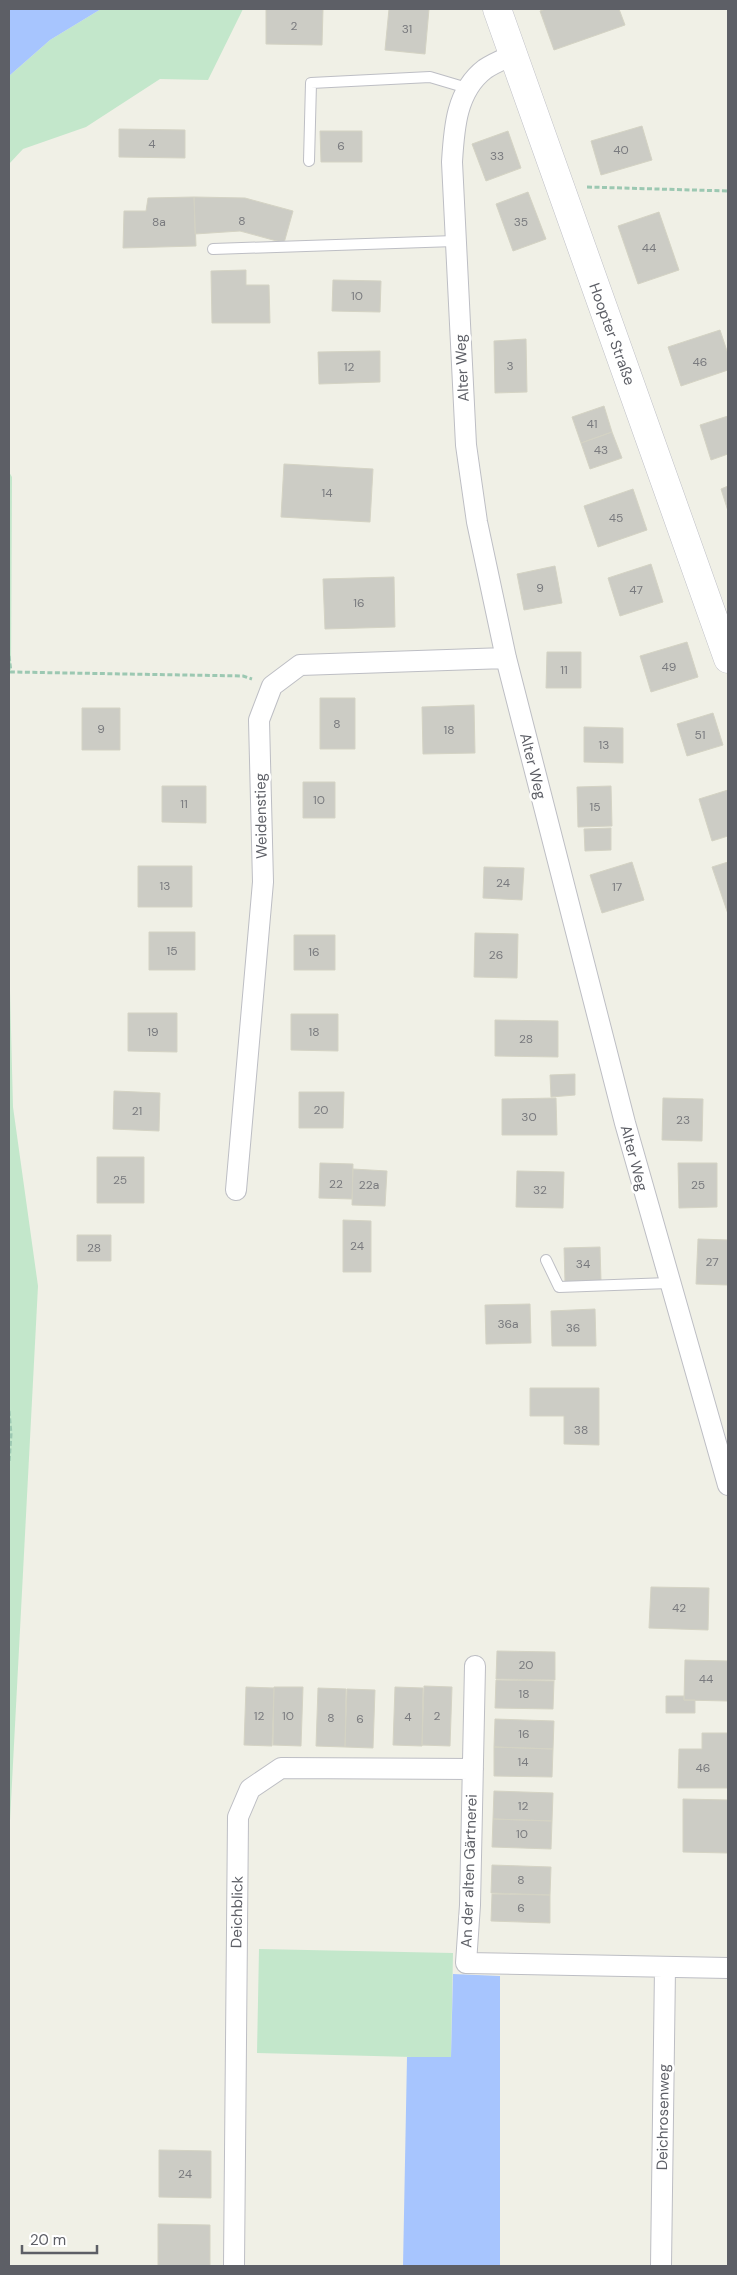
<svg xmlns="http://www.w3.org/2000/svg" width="737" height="2275" viewBox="0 0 737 2275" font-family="'DM Sans',sans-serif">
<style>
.green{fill:#c3e7cb}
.water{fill:#a7c5fe}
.building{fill:#ccccc5;stroke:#d4d3c4}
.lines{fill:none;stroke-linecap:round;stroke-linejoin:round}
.lane-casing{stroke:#bdbec4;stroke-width:12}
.street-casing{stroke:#bdbec4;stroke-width:22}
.secondary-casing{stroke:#bebfc6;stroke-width:29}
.path{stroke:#9cc8b2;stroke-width:3;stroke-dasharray:5 2.5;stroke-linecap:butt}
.lane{stroke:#fff;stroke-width:10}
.street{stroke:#fff;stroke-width:20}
.secondary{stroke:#fff;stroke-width:28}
.labels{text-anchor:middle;stroke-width:5;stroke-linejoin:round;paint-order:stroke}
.number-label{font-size:12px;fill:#797a7e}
.street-label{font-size:15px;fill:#5d5f66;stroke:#fff}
</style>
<rect width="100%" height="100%" fill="#f0f0e6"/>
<path class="green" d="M101,9H243L208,80L160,79L86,127L23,149L9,164V76L50,40Z
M9,472L12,477L11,672L9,676Z
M9,952L13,1107L38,1286L9,1840Z
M259,1949L453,1953L451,2058L257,2053Z"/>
<path class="water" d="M9,9H101L50,40L9,76Z
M453,1974L500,1976V2266H403L407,2057H451Z"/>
<path class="building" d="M266,9H323L322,45L266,44Z
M389,9H429L425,54L385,50Z
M546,9H619L625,25L554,50L540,11Z
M642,126L652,160L601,175L591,141Z
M119,129L185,130V158L119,157Z
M320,131H362V162H321Z
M508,131L521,168L486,181L472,144Z
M528,192L546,239L513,251L496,204Z
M194,197L196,246L123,248L124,211H146L148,198Z
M194,197L245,198L293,211L284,243L240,231L195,234Z
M659,212L679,270L638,284L618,226Z
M246,270V285H269L270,323H212L211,271Z
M333,280L381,281L380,312L332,311Z
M720,330L728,354V370L681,386L668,347Z
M526,339L527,392L495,393L494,341Z
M380,351V382L319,384L318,352Z
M604,406L612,432L581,443L572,417Z
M728,416V454L711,460L700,425Z
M612,432L622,458L590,469L581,443Z
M284,464L373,469L370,522L281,517Z
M728,486V511L721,489Z
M633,489L647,530L598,547L584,506Z
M651,564L663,602L620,616L608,578Z
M555,566L562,603L524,610L517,574Z
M394,577L395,627L325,629L323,579Z
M687,642L698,677L651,692L640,656Z
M547,652H581V688H546Z
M320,698H355V749H320Z
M474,705L475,753L423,754L422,707Z
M82,708H120V750H82Z
M713,713L723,745L687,756L677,724Z
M584,727L623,728V763L584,762Z
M303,782H335V818H303Z
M162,786H206V823L162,822Z
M611,786L612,826L578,827L577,787Z
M728,790V836L712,841L699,799Z
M611,828V850L585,851L584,829Z
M632,862L644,900L602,913L590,875Z
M728,862V914L712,867Z
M138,866H192V907H138Z
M484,867L524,868L522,900L483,898Z
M149,932H195V970H149Z
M475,933L518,934L517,978L474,977Z
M294,935H335V970H294Z
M128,1013H177V1052L128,1051Z
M291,1014H338V1051L291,1050Z
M495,1020L558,1021V1057L495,1056Z
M575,1074V1095L551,1097L550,1075Z
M114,1091L160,1093L159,1131L113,1129Z
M299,1092H344L343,1128H299Z
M556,1098L557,1135H502V1099Z
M663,1098L703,1099L702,1141L662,1140Z
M97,1157H144V1203H97Z
M320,1163L353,1164L352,1199L319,1198Z
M678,1163H717V1207L679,1208Z
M353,1169L387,1171L385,1206L352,1205Z
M517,1171L564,1172L563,1208L516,1207Z
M343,1220L371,1221V1272H343Z
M77,1235H111V1261H77Z
M698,1239L728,1240V1285L696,1284Z
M600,1247L601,1281L565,1282L564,1248Z
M530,1304L531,1343L486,1344L485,1305Z
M595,1309L596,1346H552L551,1311Z
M530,1388H599V1445L564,1444V1416H530Z
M651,1587L709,1588L708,1630L649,1628Z
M497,1651L555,1652V1680L496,1679Z
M685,1660L728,1661V1701L684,1700Z
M496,1680L554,1681L553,1709L495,1708Z
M424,1686L452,1687L450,1746L422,1745Z
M246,1687L274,1688L272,1746L244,1745Z
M274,1687H303L301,1746L273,1745Z
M395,1687L423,1688L422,1746L393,1745Z
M318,1688L346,1689L345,1747L316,1746Z
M347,1689L375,1690L373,1748L345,1747Z
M666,1696H684V1700H695V1713H666Z
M495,1719L554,1721L553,1749L494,1747Z
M702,1733H728V1788H678L679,1749H702Z
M494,1747L553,1749L552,1777L494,1776Z
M494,1791L553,1793L552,1821L493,1819Z
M683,1799L728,1800V1853L683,1852Z
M493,1819L552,1821L551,1849L492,1847Z
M492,1865L551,1867L550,1895L491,1893Z
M492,1894L550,1895V1923L491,1921Z
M159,2150L211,2151V2198L159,2197Z
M158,2224L210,2225V2266H158Z"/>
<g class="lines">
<g class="lane-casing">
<path id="lane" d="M309,161L311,83L430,77L467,88
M213,249L455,241
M546,1260L559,1287L669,1283"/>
</g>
<g class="street-casing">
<path id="street" d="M513,55C504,59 494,63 485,69C456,91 454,129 452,162L466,445L477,522L506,658L625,1123L728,1485
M236,1190L263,882L259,720L272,686L300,665L506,658
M475,1666L470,1905L466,1963L728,1968
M234,2266L238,1817L250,1789L281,1768L473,1769
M661,2266L665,1968"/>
</g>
<g class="secondary-casing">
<path id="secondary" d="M497,9L728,659"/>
</g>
<path class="path" d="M587,187L728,191
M9,656L11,672L243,676L252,679
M9,1411L11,1434L9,1463"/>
<use href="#lane" class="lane"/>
<use href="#street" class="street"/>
<use href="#secondary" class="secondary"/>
</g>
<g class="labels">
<g class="number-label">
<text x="294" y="30">2</text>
<text x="407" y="33">31</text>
<text x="152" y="148">4</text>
<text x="341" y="150">6</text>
<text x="621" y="154">40</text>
<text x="497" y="160">33</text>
<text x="242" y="225">8</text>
<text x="159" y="226">8a</text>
<text x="521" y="226">35</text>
<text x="649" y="252">44</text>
<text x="357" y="300">10</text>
<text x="700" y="366">46</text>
<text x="510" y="370">3</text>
<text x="349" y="371">12</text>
<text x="592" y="428">41</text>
<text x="601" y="454">43</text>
<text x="327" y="497">14</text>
<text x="616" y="522">45</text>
<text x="540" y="592">9</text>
<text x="636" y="594">47</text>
<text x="359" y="607">16</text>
<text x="669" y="671">49</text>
<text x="564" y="674">11</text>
<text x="337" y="728">8</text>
<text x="101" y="733">9</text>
<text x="449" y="734">18</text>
<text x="700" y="739">51</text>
<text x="604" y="749">13</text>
<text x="319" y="804">10</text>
<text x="184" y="808">11</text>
<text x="595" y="811">15</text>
<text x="503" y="887">24</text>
<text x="165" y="890">13</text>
<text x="617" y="891">17</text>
<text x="172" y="955">15</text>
<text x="314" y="956">16</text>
<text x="496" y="959">26</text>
<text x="153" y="1036">19</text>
<text x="314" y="1036">18</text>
<text x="526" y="1043">28</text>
<text x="321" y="1114">20</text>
<text x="137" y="1115">21</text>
<text x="529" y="1121">30</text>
<text x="683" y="1124">23</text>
<text x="120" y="1184">25</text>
<text x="336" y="1188">22</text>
<text x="369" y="1189">22a</text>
<text x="698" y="1189">25</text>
<text x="540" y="1194">32</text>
<text x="357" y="1250">24</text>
<text x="94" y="1252">28</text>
<text x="712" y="1266">27</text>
<text x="583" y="1268">34</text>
<text x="508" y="1328">36a</text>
<text x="573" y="1332">36</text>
<text x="581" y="1434">38</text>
<text x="679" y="1612">42</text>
<text x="526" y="1669">20</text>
<text x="706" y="1683">44</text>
<text x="524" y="1698">18</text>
<text x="259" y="1720">12</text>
<text x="288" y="1720">10</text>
<text x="437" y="1720">2</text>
<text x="408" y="1721">4</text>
<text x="331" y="1722">8</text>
<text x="360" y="1723">6</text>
<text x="524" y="1738">16</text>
<text x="523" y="1766">14</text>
<text x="703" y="1772">46</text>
<text x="523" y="1810">12</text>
<text x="522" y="1838">10</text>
<text x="521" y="1884">8</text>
<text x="521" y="1912">6</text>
<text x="185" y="2178">24</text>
</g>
<g class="street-label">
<text transform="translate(612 334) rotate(70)" y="5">Hoopter Straße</text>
<text transform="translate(462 368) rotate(-93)" y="5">Alter Weg</text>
<text transform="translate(533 766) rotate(76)" y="5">Alter Weg</text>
<text transform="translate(261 816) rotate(-91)" y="5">Weidenstieg</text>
<text transform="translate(634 1158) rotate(75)" y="5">Alter Weg</text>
<text transform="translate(469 1871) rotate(-88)" y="5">An der alten Gärtnerei</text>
<text transform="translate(237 1912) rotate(-89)" y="5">Deichblick</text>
<text transform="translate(663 2117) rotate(-89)" y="5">Deichrosenweg</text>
</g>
</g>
<rect width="737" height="2275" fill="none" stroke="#5d5f66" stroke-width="20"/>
<path d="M22 2245v8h75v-8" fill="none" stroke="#5d5f66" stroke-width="2.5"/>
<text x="30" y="2245" font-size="15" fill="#5d5f66" stroke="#ffffff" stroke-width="4" paint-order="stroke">20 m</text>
</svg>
